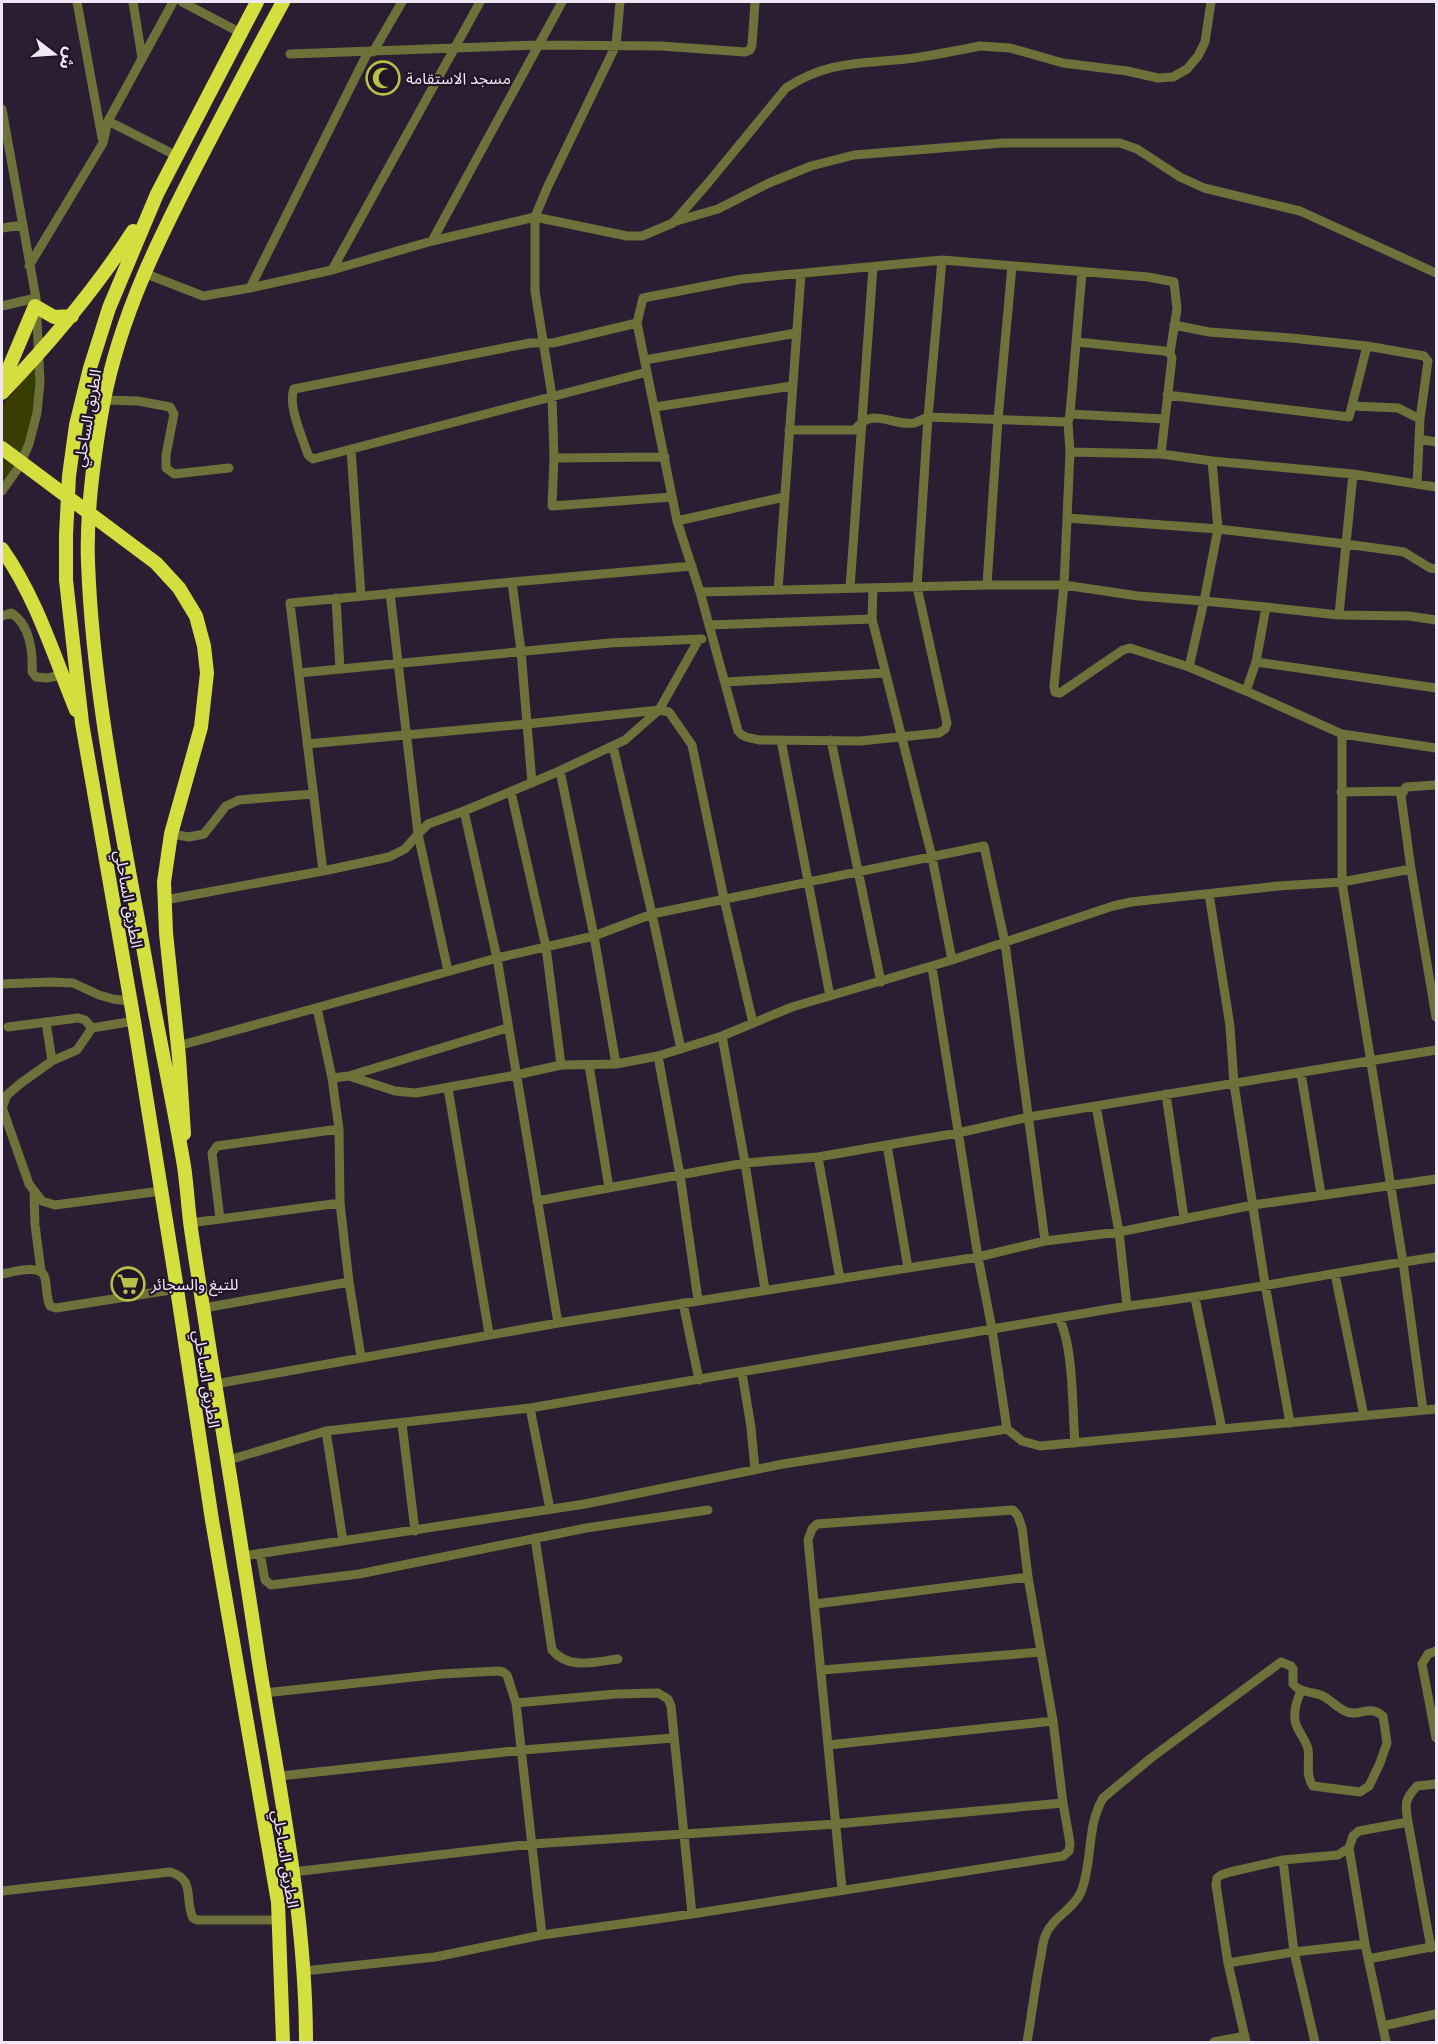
<svg xmlns="http://www.w3.org/2000/svg" width="1438" height="2044" viewBox="0 0 1438 2044" font-family="Overpass,'Noto Sans Arabic',sans-serif">
<style>
.green{fill:#3a3d03}
.lines{fill:none;stroke-linecap:round;stroke-linejoin:round}
.minor{stroke:#6d713a;stroke-width:9}
.highway{stroke:#d4de3f;stroke-width:14}
.labels{text-anchor:middle;stroke-width:4.5;stroke-linejoin:round;paint-order:stroke}
.poi-label{font-size:16px;fill:#f0e7f6;stroke:#221529;text-anchor:start}
.street-label{font-size:16px;fill:#f0e7f6;stroke:#221529}
</style>
<rect width="100%" height="100%" fill="#2b1e33"/>
<path class="green" d="M34,369L36,370C36,382 36,395 34,407C30,434 19,465 2,485V405Z"/>
<g class="lines">
<path class="minor" d="M77,2L102,138
M133,2L142,58
M182,2L241,33
M620,2L616,45L547,188L535,217V291L552,396L554,458L665,457
M373,52L402,2
M290,54L538,45L661,46L745,52L750,50L752,45L755,2
M2,109L36,298L40,383L37,413L29,444L19,467L2,491
M108,121L177,156
M673,222L718,209L769,183L811,166L854,155L1003,143H1120L1137,149L1180,177L1204,188L1300,211L1436,273
M2,228L22,225
M432,241L562,2
M942,260L928,417L917,587L947,723L945,729L939,733L860,741L759,740C751,738 743,738 738,731L700,592L677,521L637,323L643,298L742,279L942,260L1148,277L1174,282L1177,309L1170,353
M29,266L103,143L108,121L173,2
M332,270L480,2
M144,273L203,296L250,288L332,270L432,241L535,217L627,236H642L673,223L708,183L786,88C827,61 859,64 906,59C931,56 955,51 980,46L1010,48L1063,63L1127,71L1158,78L1173,77L1187,69L1198,56L1205,42L1211,2
M250,288L368,52
M2,306L36,298
M637,323L553,343H530L294,389C287,404 303,439 308,455L313,459L647,372
M1077,342L1164,351L1170,353L1172,358L1161,454
M645,360L796,333
M1167,395L1349,417L1367,346L1291,338L1209,332L1174,325
M104,400L138,401L170,407L174,414L166,455V468L174,474L229,468
M1352,406L1398,408L1420,419L1428,361L1424,356L1367,346
M655,407L792,386
M1070,414L1164,419
M789,430H855C871,406 891,426 914,423C918,422 924,418 928,417L1068,422
M1419,439L1436,442
M351,449L361,596
M1070,452L1161,454L1212,461
M554,458L552,506L672,497
M1353,474L1436,487
M1417,484L1420,419
M1067,518L1218,529L1212,461L1353,474L1346,544L1218,529L1204,601L1266,607L1256,662
M677,521L784,497
M692,566L512,582L521,651L527,724L659,710L669,712L692,745L724,899L753,1023
M987,585L998,419L1012,266
M850,588L873,267
M873,588L872,619L932,857L952,960
M778,590L801,274
M700,592L987,585H1064L1070,452L1068,422L1070,414L1082,272
M390,593L418,834L405,849L389,857L323,871L290,603C364,596 438,589 512,582
M336,598L340,669
M1266,607L1339,615L1409,616L1436,620
M1339,615L1346,544L1404,552L1430,568L1436,569
M2,616L11,613C30,624 33,652 32,672L36,677L47,678L62,675
M709,625L872,619
M1189,667L1204,601L1138,596L1064,585L1054,686L1055,692L1060,693L1123,650L1130,648L1189,667L1246,691
M299,673L610,643L702,639
M725,682L885,673
M1436,688L1256,662L1246,691L1342,734L1436,748
M1342,734V882L1403,1262L1423,1410
M781,740L830,996
M831,740L881,982
M307,744L527,724L532,783
M613,746L652,914L681,1049
M560,771L594,936L616,1064
M1436,785L1406,787L1401,796L1411,869L1436,1017
M511,792L546,947L561,1065
M1341,792L1403,791
M464,811L497,958L558,1323
M171,834L189,837L204,834L226,806L239,800L313,794
M1209,894L1230,1026L1234,1084L1265,1284L1290,1423
M165,900L323,871
M932,967L978,1257L992,1329L1007,1429L1022,1441L1040,1446L1436,1409
M448,971L418,834L428,824L464,811L555,773L625,740L659,710L699,639
M2,984L50,982L73,983L99,995L113,999L130,1001
M317,1008L332,1078
M46,1022L52,1061
M8,1027L78,1018L85,1020L92,1028
M722,1036L745,1163L765,1290
M178,1046L497,958L594,936L652,914L984,846L1005,943L1045,1241
M658,1056L680,1175L698,1300
M589,1065L609,1188
M1301,1073L1321,1194
M352,1075L507,1028
M448,1088L489,1334
M1166,1094L1184,1218
M1096,1106L1119,1232L1127,1306
M2,1107L29,1184L42,1201L55,1205L161,1191
M2,1108L7,1095L21,1083L52,1061L77,1050L92,1028L134,1021
M887,1145L908,1268
M818,1157L840,1279
M34,1193L35,1225L41,1271
M537,1201L745,1163L818,1157L887,1145L958,1133L1029,1117L1436,1050
M220,1219L212,1153L217,1146L339,1129
M190,1223L340,1203
M2,1274C13,1272 42,1263 45,1278C47,1287 46,1297 50,1306L56,1308L177,1289
M1335,1274L1364,1416
M1195,1298L1222,1429
M683,1303L699,1380
M204,1308L349,1282
M1059,1318C1074,1348 1072,1408 1075,1443
M361,1357L349,1282L340,1203L339,1129L332,1078L349,1076L395,1091L416,1093L516,1075L561,1065L616,1064L658,1056L722,1036L792,1007L952,960L1113,906L1131,902L1278,886L1342,882L1411,869
M742,1373L751,1427L755,1470
M215,1384L558,1323L978,1257L1045,1241L1119,1232L1253,1205L1436,1179
M530,1408L550,1509
M402,1424L415,1531
M326,1431L343,1541
M229,1460L326,1431L530,1408L1127,1306C1231,1294 1333,1272 1436,1257
M535,1538L552,1650C569,1670 594,1662 618,1659
M260,1553L265,1580L271,1585L359,1574L586,1528L708,1510
M243,1556L585,1504L783,1464L1007,1429
M815,1604L1028,1577
M1436,1651L1428,1654L1422,1664L1436,1738
M822,1670L1041,1652
M264,1693L441,1674L498,1671L503,1672L507,1675L516,1703L542,1935
M516,1703L616,1694L658,1693L668,1699L671,1706L692,1914
M828,1745L1053,1721
M280,1776L523,1750L673,1738
M1408,1822L1431,1948
M1283,1860L1294,1952L1315,2042
M293,1872L532,1844L836,1824L1063,1803
M2,1891L170,1872C196,1879 184,1899 193,1918L197,1920H279
M1368,1959L1436,1946
M1228,1963L1294,1952L1365,1944
M304,1971L435,1957L542,1935L692,1914L1063,1856L1069,1851L1070,1843L1063,1803L1053,1721L1028,1577L1022,1528L1018,1516L1013,1510L817,1524L812,1529L808,1540L842,1889
M1383,2026L1436,2014
M1027,2042C1032,2014 1035,1985 1041,1956C1042,1949 1043,1940 1046,1934C1053,1917 1074,1909 1081,1892C1093,1862 1086,1827 1103,1798L1151,1758L1281,1662L1291,1666L1293,1669V1684C1301,1694 1313,1691 1323,1696C1331,1700 1338,1709 1347,1712C1361,1717 1368,1704 1383,1716L1387,1743L1380,1763L1369,1786L1360,1792L1313,1786C1305,1775 1310,1761 1308,1749C1306,1741 1301,1735 1297,1727C1292,1716 1296,1702 1301,1691
M1214,2042L1245,2036
M1246,2042L1228,1963L1216,1885L1217,1878L1221,1875L1230,1872L1283,1860L1338,1855L1349,1848
M1386,2042L1365,1944L1349,1848L1353,1836L1359,1831L1408,1822C1405,1804 1404,1800 1417,1786L1436,1784"/>
<path class="highway" d="M257,2L157,194L109,308L90,368L76,425L69,476L66,535V580L82,723L134,1021L177,1289L212,1520L278,1902L283,2042
M283,2C256,51 230,101 204,151C162,232 120,314 103,405C94,455 86,510 88,562C93,699 123,834 147,969C158,1034 173,1100 184,1166C187,1186 188,1208 191,1229C212,1371 237,1513 258,1656C278,1785 306,1911 306,2042
M2,384L35,306L54,317L72,316
M2,393C50,343 95,290 133,231
M2,448L156,563L179,588L196,616L204,646L207,673L201,727L171,834L164,882L166,933L179,1057L184,1134
M2,549C36,597 54,656 76,710"/>
</g>
<defs>
<g id="mosque-ring" transform="scale(1.725)"><circle r="9.5" fill="#221529" stroke="#b8c147" stroke-width="1.5"/><path d="M3.5-4.9A6 6 0 1 0 3.5 4.9A5 5 0 1 1 3.5-4.9Z" fill="#b8c147"/></g>
<g id="supermarket-ring" transform="scale(1.725)"><circle r="9.5" fill="#221529" stroke="#b8c147" stroke-width="1.5"/><path d="M-6-5.5h2.5l.6 2H6L4.5 2H-2.5L-4.4-4H-6ZM-1.5 3.2a1.3 1.3 0 1 0 .1 0ZM3 3.2a1.3 1.3 0 1 0 .1 0Z" fill="#b8c147"/></g>
</defs>
<g fill-rule="evenodd">
<use href="#mosque-ring" x="383" y="78"/>
<use href="#supermarket-ring" x="128" y="1284"/>
</g>
<g class="labels">
<g class="poi-label">
<text x="406" y="84">مسجد الاستقامة</text>
<text x="151" y="1290">للتيغ والسجائر</text>
</g>
<g class="street-label">
<text transform="translate(87 418) rotate(-80)" y="6">الطريق الساحلي</text>
<text transform="translate(129 899) rotate(80)" y="6">الطريق الساحلي</text>
<text transform="translate(207 1379) rotate(81)" y="6">الطريق الساحلي</text>
<text transform="translate(286 1859) rotate(81)" y="6">الطريق الساحلي</text>
</g>
</g>
<rect width="1438" height="2044" fill="none" stroke="#f0e7f6" stroke-width="6"/>
<g transform="translate(54 54) rotate(107)" stroke="#221529" stroke-width="4.5" paint-order="stroke">
<path d="M0-4.5L10 22L0 15L-10 22Z" fill="#f0e7f6"/>
<text y="-9" font-size="16" font-weight="bold" text-anchor="middle" fill="#f0e7f6">ش</text>
</g>
</svg>
